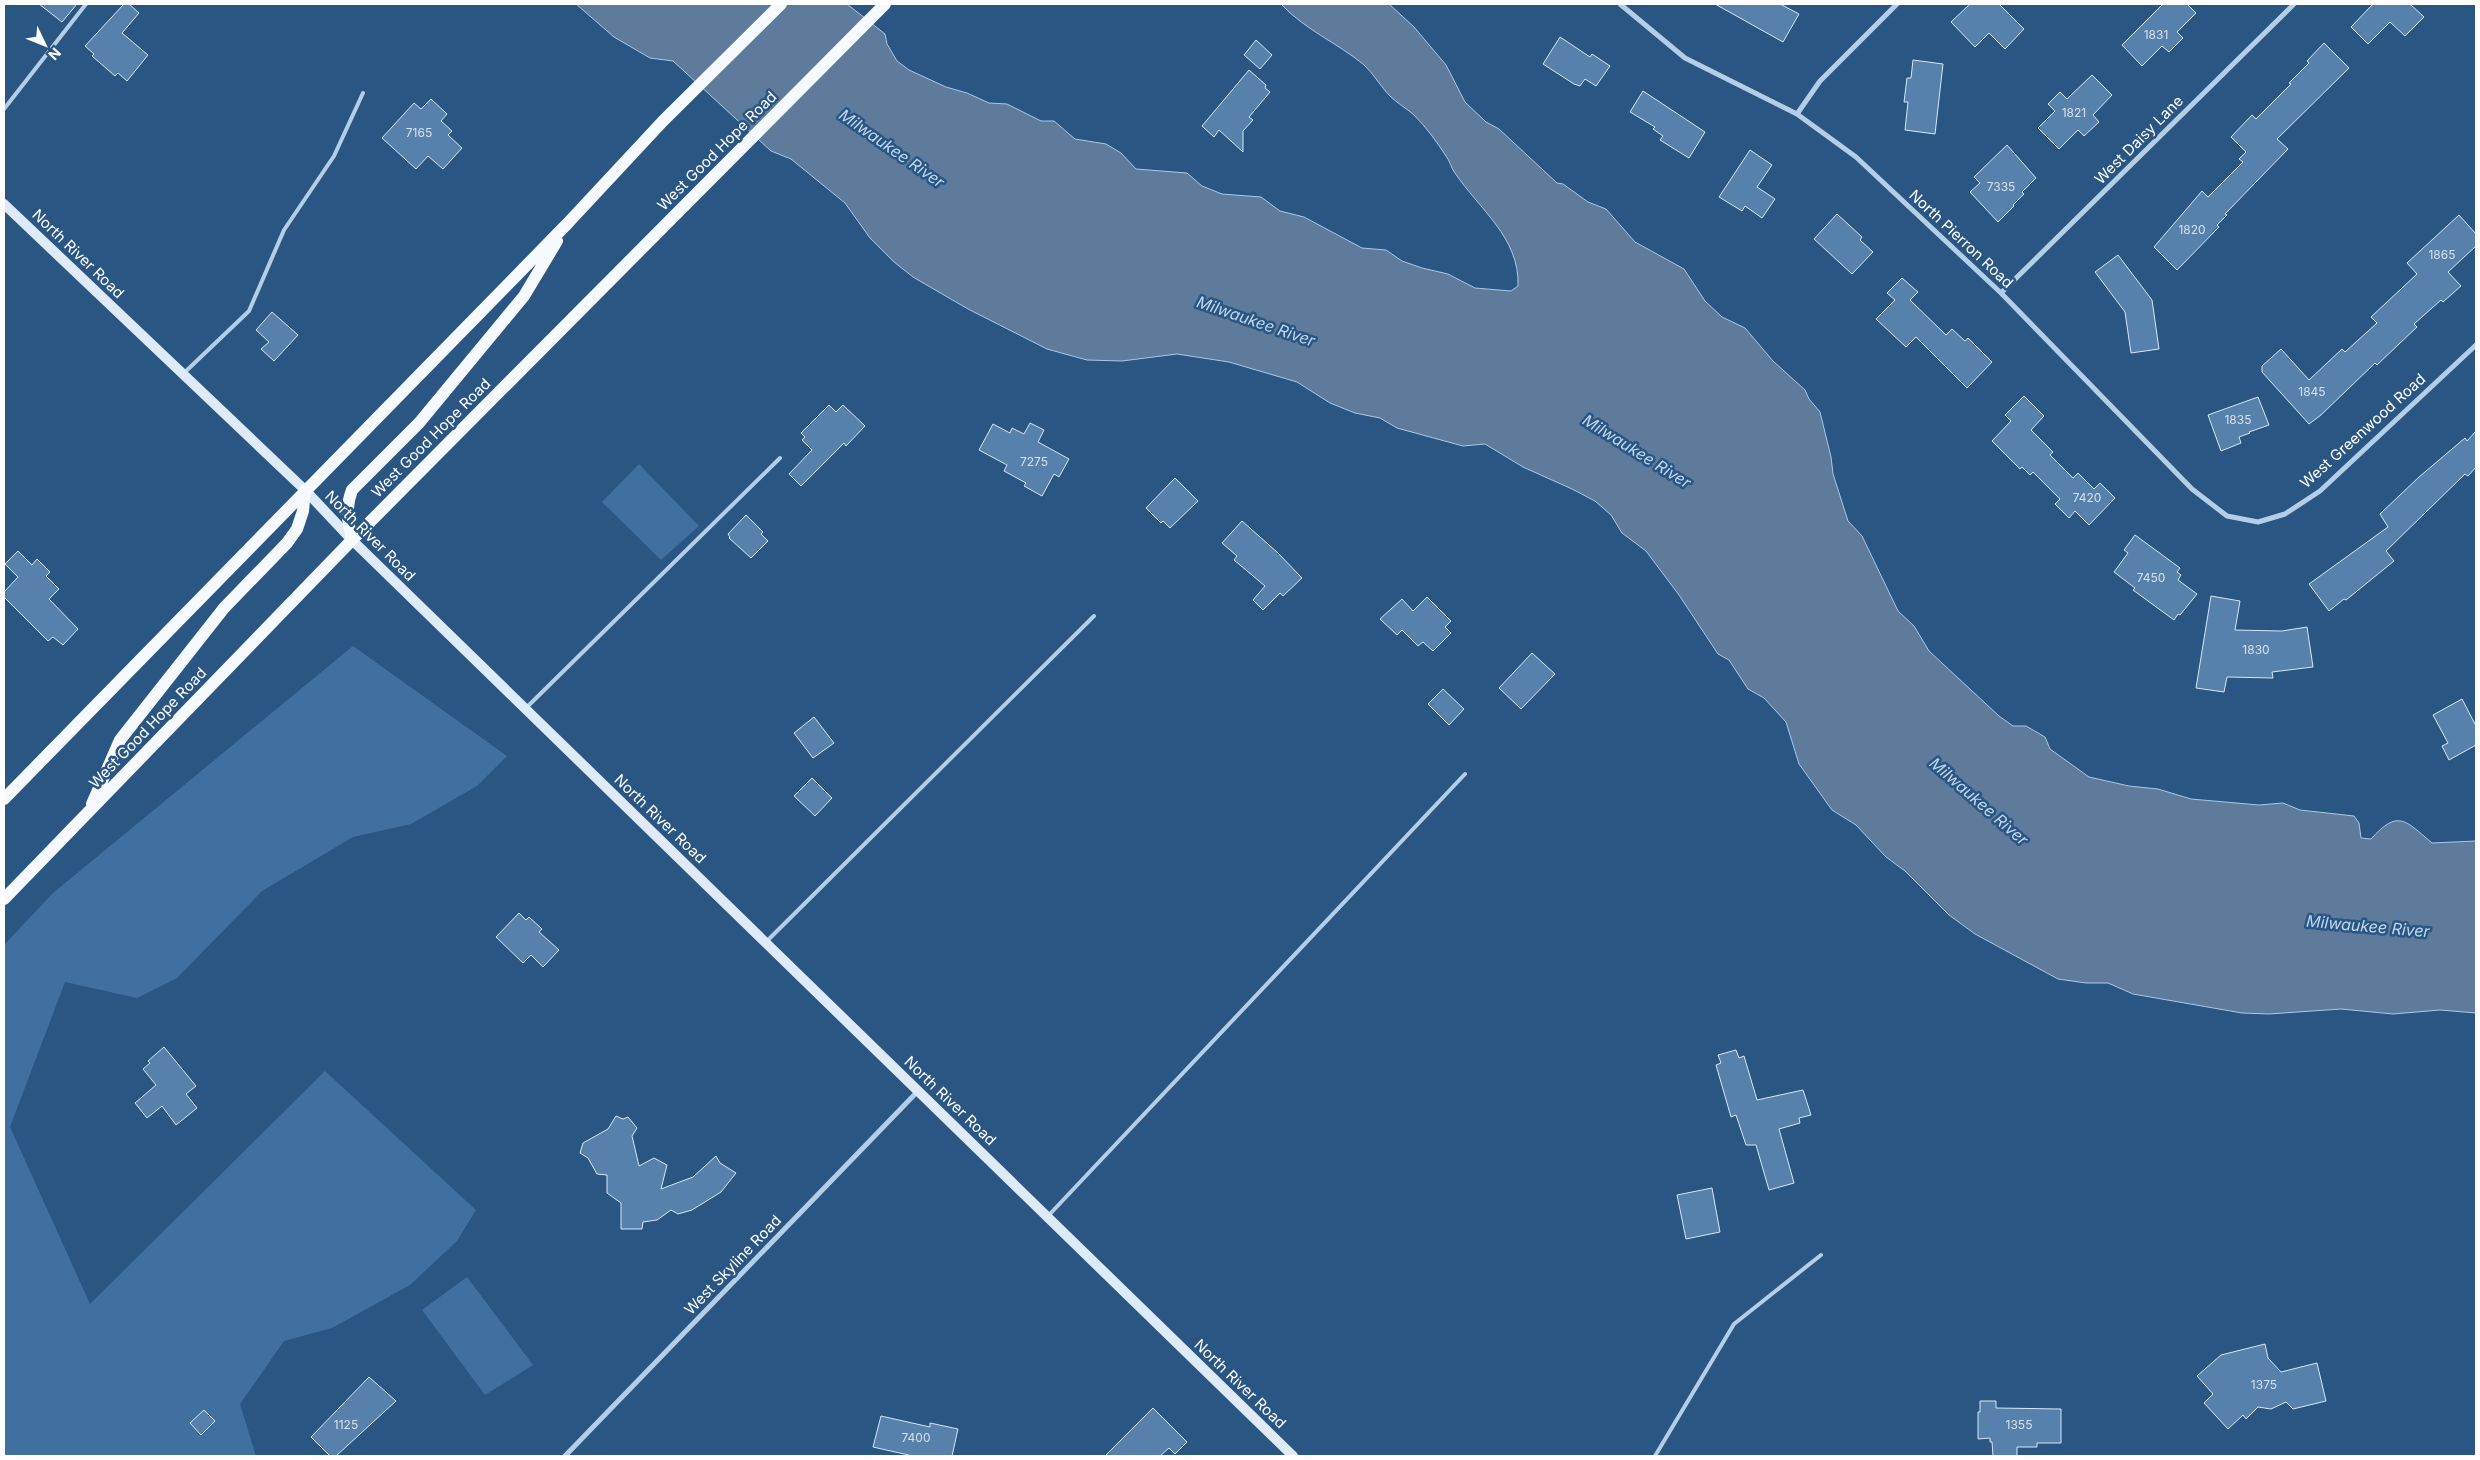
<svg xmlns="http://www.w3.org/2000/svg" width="2480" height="1460" viewBox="0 0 2480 1460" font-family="Inter,sans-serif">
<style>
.green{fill:#3f70a0}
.water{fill:#5e7b9b;stroke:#aac9e7}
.building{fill:#5681ad;stroke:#d8e7f6}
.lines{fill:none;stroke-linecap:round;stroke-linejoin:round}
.lane{stroke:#b5cee7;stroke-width:4}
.street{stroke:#b5cee7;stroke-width:5}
.secondary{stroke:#deeaf7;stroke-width:10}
.primary{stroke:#f6f9fe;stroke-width:12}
.labels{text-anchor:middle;stroke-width:5;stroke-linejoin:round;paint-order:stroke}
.number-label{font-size:12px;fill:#d5e0ea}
.street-label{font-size:15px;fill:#fff;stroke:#2a5684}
.water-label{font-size:16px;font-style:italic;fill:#c0d7ee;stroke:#2a5684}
</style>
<rect width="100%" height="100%" fill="#2a5684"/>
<path class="green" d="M639,464L699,526L661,560L602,502Z
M353,646L507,756L477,786L411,824L353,837L262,891L177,978L137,998L65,982L10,1127L90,1304L325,1071L476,1210L457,1241L410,1285L332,1328L284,1341L240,1404L256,1456H4V945L53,893Z
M467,1277L533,1365L485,1395L422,1310Z"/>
<path class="water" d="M576,4H847L885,34L887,44L897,61L909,70L946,87L967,93L989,103L1007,104L1041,121H1054L1075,139L1106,144L1121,153L1136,169L1187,173L1202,186L1222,194L1261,197L1280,211L1304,217L1362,248L1386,250L1402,261L1422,268L1448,274L1475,288L1511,291L1518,286C1520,238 1479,209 1455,173C1451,168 1450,161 1446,156C1437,142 1426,127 1414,115C1406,108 1397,103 1390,96C1380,86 1374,74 1363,64C1337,43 1304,29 1281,4H1389L1414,27L1446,65L1465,102L1486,122L1499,129L1557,183L1563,184L1588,202L1606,209L1635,242L1684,269L1705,301L1722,317L1745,328L1773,361L1805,390L1809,399L1820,412L1831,457L1833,474L1848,521L1862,536L1898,611L1914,626L1929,651L1999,716L2013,726H2026L2045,737L2050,749L2089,777L2129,786L2158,789L2191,799L2259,805L2283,803L2300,810L2354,816L2359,823L2361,838L2371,839C2398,809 2405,820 2432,843L2476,841V1013L2440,1010L2393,1014L2341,1009L2269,1014L2242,1013L2133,994L2108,983H2086L2058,979L1975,934L1949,915L1905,871L1886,857L1856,825L1832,810L1799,764L1786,722L1764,698L1748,689L1729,660L1718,654L1679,595L1646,551L1622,533L1611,515L1595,501L1572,489L1523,467L1485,444L1463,446L1397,428L1380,418L1355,413L1330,403L1297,382L1229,362L1177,354L1122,361L1087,360L1047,349L968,309L913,277L894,262L870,238L845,203L791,159L771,151L673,61L650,58L614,37Z"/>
<path class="building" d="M39,4H77L62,22Z
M124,4H129L139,13L122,33L148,55L127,81L118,73L115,76L92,56L94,54L85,46Z
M1715,4H1780L1799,14L1783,42Z
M1970,4H1999L2024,29L2005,49L1989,33L1975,47L1951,22Z
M2163,4H2187L2196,13L2177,32L2183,38L2169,52L2162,46L2142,66L2122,45Z
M2373,4H2410L2424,17L2405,36L2390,22L2368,44L2351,27Z
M1560,37L1590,57L1592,54L1610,66L1596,86L1585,79L1580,86L1574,84L1543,64Z
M1256,40L1272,55L1260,69L1244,55Z
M2324,43L2349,68L2277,139L2288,149L2225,214L2227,215L2217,225L2219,227L2177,270L2154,247L2202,191L2208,197L2243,162L2239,159L2246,152L2231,137L2252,115L2256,119L2291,84L2289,83L2309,63L2307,61Z
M1913,60L1943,64L1935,134L1905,130L1908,102H1904L1907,78H1911Z
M1249,70L1266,85L1265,88L1270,92L1249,117L1253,120L1243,131V152L1219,130L1214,137L1202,126Z
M2092,75L2112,95L2093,115L2099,122L2084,136L2078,130L2059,149L2038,128L2055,111L2048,104L2060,92L2067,99Z
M1643,91L1705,132L1689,158L1660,140L1663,136L1653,129L1655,127L1630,112Z
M431,99L447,114L441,121L452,131L448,135L462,148L443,169L428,156L416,169L382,138L414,103L421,109Z
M2007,145L2036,178L2022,192L2024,194L2013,205L2014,206L1998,222L1970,192L1980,183L1974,177Z
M1750,150L1772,165L1757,187L1775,199L1762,218L1745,206L1742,211L1719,197Z
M1837,214L1862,237L1860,240L1873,252L1852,274L1814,239Z
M2459,215L2476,234V246L2448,272L2461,286L2443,302L2441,300L2414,324L2417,327L2399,344L2377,365L2375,363L2321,415L2309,424L2262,372V366L2281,349L2309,380L2342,349L2345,352L2377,323L2371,317L2417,274L2407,263Z
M2118,255L2152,300L2159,349L2131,353L2125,312L2095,272Z
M1902,278L1918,292L1910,300L1946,335L1952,329L1965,341L1968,338L1992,362L1967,388L1916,337L1906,347L1876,319L1895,300L1887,293Z
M272,312L298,335L274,361L261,349L269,342L256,330Z
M2024,396L2044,416L2031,430L2053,452L2050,455L2073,478L2078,473L2094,489L2100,483L2115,498L2089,525L2075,511L2069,518L2055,504L2060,499L2033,472L2030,475L2022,467L2020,469L1992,441L2011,421L2005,415Z
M2258,397L2269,425L2249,432L2250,433L2239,437L2241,443L2221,451L2208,415Z
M829,405L836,412L843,405L865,426L846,446L844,443L801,486L789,474L812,450L802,440L805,437L801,433Z
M1030,423L1044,430L1038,442L1069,459L1059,477L1054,474L1042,496L1024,486L1026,483L1004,471L1007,465L979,450L993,424L1010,433L1012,428L1024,434Z
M2476,431V467L2468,476L2465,474L2386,551L2394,561L2346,600L2344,599L2329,611L2309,584L2388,527L2380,514L2419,477L2465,438L2467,441Z
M1175,478L1198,501L1170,528L1163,521L1161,523L1146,508Z
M746,515L763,532L761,534L768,541L751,558L729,538L730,537L728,534Z
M1242,521L1278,553L1302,578L1283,596L1280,593L1263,610L1253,600L1265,586L1234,560L1237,556L1222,543Z
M2135,535L2180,568L2177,572L2181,575L2178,580L2197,594L2180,615L2178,614L2174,620L2133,590L2135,588L2114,572L2128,553L2124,550Z
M18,551L32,565L37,559L50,572L46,576L59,589L49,599L78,629L63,645L53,637L48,641L4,597V592L18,577L5,564Z
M2211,596L2240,601L2235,630L2282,631L2307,627L2313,667L2272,672L2273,678L2227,677L2224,692L2196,688Z
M1427,597L1451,621L1445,627L1451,633L1433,651L1423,642L1418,646L1402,630L1397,635L1380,619L1402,599L1413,611Z
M1532,653L1555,674L1521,709L1499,688Z
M1443,689L1464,709L1449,725L1428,704Z
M2462,699L2476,726V745L2449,760L2442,746L2448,743L2433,715Z
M814,717L834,743L813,758L794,733Z
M812,778L832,798L815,816L794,796Z
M519,913L526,920L529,917L542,929L539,932L559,950L543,967L531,955L523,963L496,937Z
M164,1047L196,1086L186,1094L197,1108L176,1125L162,1106L147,1118L135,1103L156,1085L143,1069L150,1063L148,1061Z
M1736,1050L1739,1058L1744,1056L1757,1100L1803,1090L1811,1115L1799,1118L1800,1123L1779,1129L1794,1183L1769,1190L1756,1145H1746L1736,1115L1731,1117L1716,1065L1721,1063L1718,1055Z
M616,1116L623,1119L628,1117L637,1128L632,1136L639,1166L654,1158L667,1165L661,1189L693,1177L716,1156L720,1163L736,1173L721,1192L692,1210L678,1214L671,1210L657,1220L643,1222L642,1229H621V1203L607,1193V1175L597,1174L588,1158L580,1153L583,1143L608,1129Z
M1712,1188L1720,1232L1686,1239L1677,1195Z
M2265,1344L2268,1358L2281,1372L2317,1363L2326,1401L2293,1409L2286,1402L2271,1409L2258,1407L2246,1419L2243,1415L2228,1429L2204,1403L2213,1394L2197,1376L2221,1355Z
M369,1377L396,1401L336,1456H330L311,1437Z
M1980,1401H1996V1408L2061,1409V1443H2037V1447H2017V1456H1993L1992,1442H1990V1438L1978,1439V1412H1980Z
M1153,1408L1187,1442L1175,1454L1169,1448L1160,1456H1105Z
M204,1410L215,1421L201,1435L190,1423Z
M881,1416L930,1427V1423L958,1429L952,1456H913L873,1447Z"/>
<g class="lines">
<path class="lane" d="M4,109L86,4
M184,373L249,311L284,230L334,156L363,93
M527,707L780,458
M767,941L1094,616
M1049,1215L1465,774
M1655,1456L1734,1324L1821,1255"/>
<path class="street" d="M1620,4L1685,58L1797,114L1856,157L2001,293L2192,489L2227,516L2258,522L2285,514L2320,491L2476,345
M1797,114L1820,81L1897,4
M2001,293L2294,4
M565,1456L918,1091"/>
<path class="secondary" d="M4,204L305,490L352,540L1293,1456"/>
<path class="primary" d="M352,540C348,522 345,508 352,490L419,423L524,296L557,241
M4,799L567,224L663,121L781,4
M92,804L120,740L224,608L287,543L297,529L303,511L305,490
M4,899L352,540L885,4"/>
</g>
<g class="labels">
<g class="number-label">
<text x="2156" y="39">1831</text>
<text x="2074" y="117">1821</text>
<text x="419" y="137">7165</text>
<text x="2001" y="191">7335</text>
<text x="2192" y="234">1820</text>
<text x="2442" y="259">1865</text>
<text x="2312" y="396">1845</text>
<text x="2238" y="424">1835</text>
<text x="1034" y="466">7275</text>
<text x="2087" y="502">7420</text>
<text x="2151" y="582">7450</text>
<text x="2256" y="654">1830</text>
<text x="2264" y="1389">1375</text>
<text x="346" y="1429">1125</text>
<text x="2019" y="1429">1355</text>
<text x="916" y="1442">7400</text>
</g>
<g class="street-label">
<text transform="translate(2139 140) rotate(-45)" y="5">West Daisy Lane</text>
<text transform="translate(717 151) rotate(-45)" y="5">West Good Hope Road</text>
<text transform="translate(1961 239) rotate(43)" y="5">North Pierron Road</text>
<text transform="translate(78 254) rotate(44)" y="5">North River Road</text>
<text transform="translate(2363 431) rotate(-42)" y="5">West Greenwood Road</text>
<text transform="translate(431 438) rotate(-45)" y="5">West Good Hope Road</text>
<text transform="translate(370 536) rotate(45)" y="5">North River Road</text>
<text transform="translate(148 728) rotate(-46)" y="5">West Good Hope Road</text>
<text transform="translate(660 819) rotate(44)" y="5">North River Road</text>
<text transform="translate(950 1101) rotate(44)" y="5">North River Road</text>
<text transform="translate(733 1265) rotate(-46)" y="5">West Skyline Road</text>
<text transform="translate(1240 1384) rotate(44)" y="5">North River Road</text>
</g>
<g class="water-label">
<text transform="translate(892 148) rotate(35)" y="6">Milwaukee River</text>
<text transform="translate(1256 321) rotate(19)" y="6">Milwaukee River</text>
<text transform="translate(1637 451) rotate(32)" y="6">Milwaukee River</text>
<text transform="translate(1979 801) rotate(41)" y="6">Milwaukee River</text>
<text transform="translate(2368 926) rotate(5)" y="6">Milwaukee River</text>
</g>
</g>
<rect width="2480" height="1460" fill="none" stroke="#ffffff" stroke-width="10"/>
<g transform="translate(45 45) rotate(133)" stroke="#2a5684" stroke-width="4" paint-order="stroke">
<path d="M0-4L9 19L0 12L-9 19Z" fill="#ffffff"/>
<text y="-8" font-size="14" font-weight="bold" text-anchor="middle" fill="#ffffff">N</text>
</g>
</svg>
